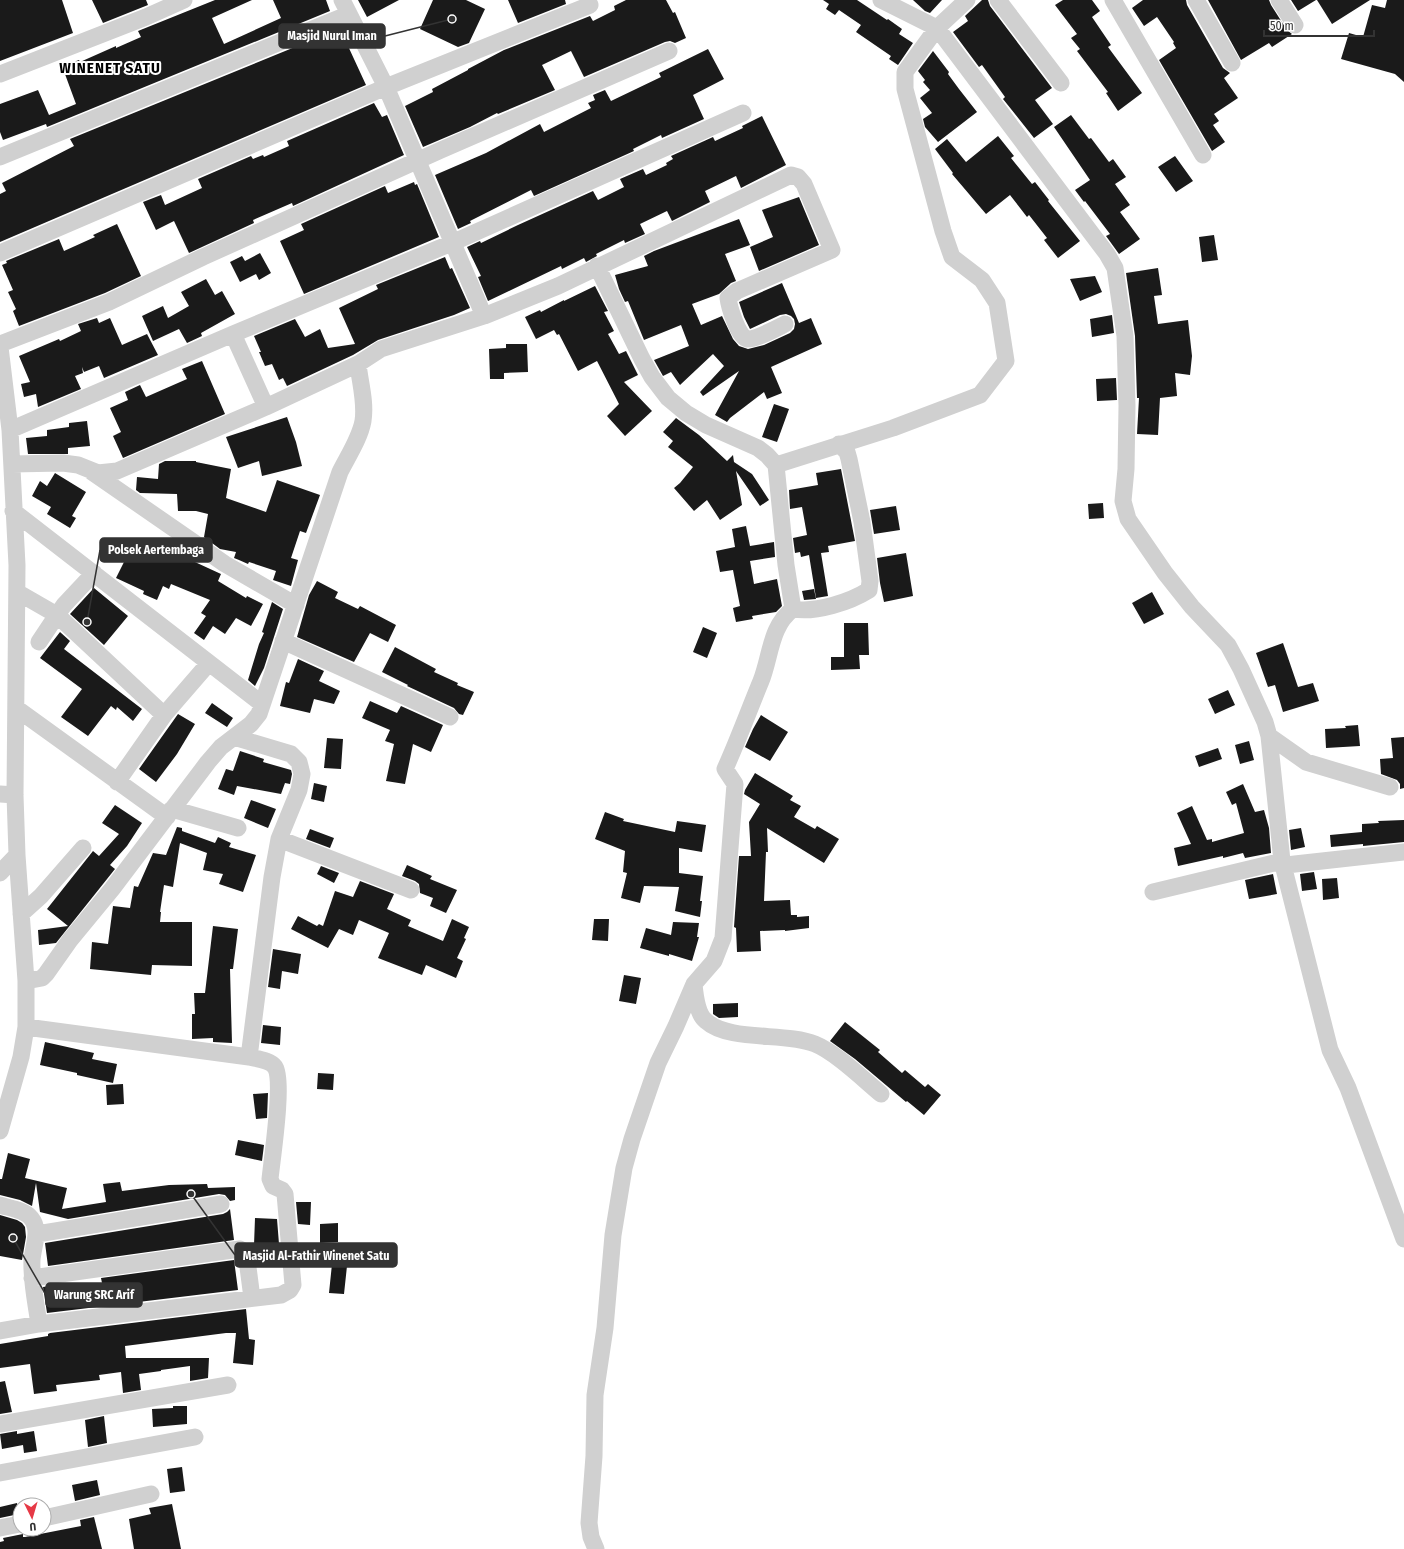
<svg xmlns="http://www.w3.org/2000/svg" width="1404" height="1549" viewBox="0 0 1404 1549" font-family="'Fira Sans Condensed',sans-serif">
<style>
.building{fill:#1a1a1a}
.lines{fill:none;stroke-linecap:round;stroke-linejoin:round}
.minor{stroke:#d0d0d0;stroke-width:17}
.labels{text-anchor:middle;stroke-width:4;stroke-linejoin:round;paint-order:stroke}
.district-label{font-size:15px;font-weight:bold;letter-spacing:1px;fill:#000;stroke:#fff}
.leader{fill:none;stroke:#333;stroke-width:1.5}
.callout-dot{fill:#333;stroke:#fff;stroke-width:1.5}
.callout{fill:#333;stroke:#333;stroke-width:1.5}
.callout-label{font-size:12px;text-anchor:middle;font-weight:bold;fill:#fff}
</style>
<rect width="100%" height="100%" fill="#fff"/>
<path class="building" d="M0,0H62L73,33L0,61Z
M92,0H146L148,5L103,23Z
M215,0H252L212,18L224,44L281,18L273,0H326L330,11L47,127L46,124L3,140L0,132V104L38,90L49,115L76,104L62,66L79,60L80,62L116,46V48L141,37L138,31Z
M358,0H399L367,17Z
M433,0H466L485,9L469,43L458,47L420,29Z
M508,0H565L566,4L518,23Z
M626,0H666L673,13L675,12L686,38L675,43L670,41L665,42L584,77L571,51L542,65L555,90L498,114L497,113L470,127L423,147L405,106L433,92L432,89L468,70V69L504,50L590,16L593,21L615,10L614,6Z
M823,0H857L887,20L888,19L902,29L899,34L913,43L898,65L889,59L891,56L856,32L861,25L839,10L835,15L826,9L829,4Z
M913,0H942L930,13L925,11Z
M982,0H988L990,6L1052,88L1035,100L1053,124L1034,138L1003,99L1005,97L982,65L979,67L953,32L968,21L965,16Z
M1063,0H1092L1100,11L1092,17L1111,45L1108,47L1142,93L1118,111L1106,93L1108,92L1077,51L1080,49L1071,38L1077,34L1055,5Z
M1143,0H1186L1187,5L1223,68L1230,73L1224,78L1238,98L1214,114L1219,121L1213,125L1225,142L1212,151L1159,60L1176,48L1173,43L1174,42L1157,17L1144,26L1132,8Z
M1208,0H1269L1271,5L1287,30L1292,34L1272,47L1269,43L1241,60Z
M1291,0H1316L1298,11Z
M1317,0H1370L1332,24Z
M1387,0H1404V82L1395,74L1341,59L1349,33L1363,37L1372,5L1385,8Z
M339,29L340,33H342L366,85L0,242V194L6,191L2,183L74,146L70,139Z
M708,49L724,79L693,95L704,119L662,138L661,135L633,149L634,151L534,196L531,190L470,221L471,223L458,229L435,175L486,153L540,124L544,132L591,108L588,103L595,100L593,95L605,90L611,101L661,77L659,73Z
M933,51L949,72L948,74L959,89L977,112L938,142L925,127L923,119L932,113L920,98L930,90L923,82L925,80L918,71Z
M374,103L382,117L387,115L404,155L293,206L292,203L253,220L254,223L189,253L174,221L156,230L143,202L161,195L165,205L202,188L198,179L251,156L253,159L263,155L264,157L289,146L287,141Z
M1071,115L1089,139L1091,138L1109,162L1113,159L1126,177L1115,184L1130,205L1120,212L1140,239L1119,254L1106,236L1110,234L1085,201L1084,202L1075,190L1090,180L1054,127Z
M762,116L786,165L741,188L736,176L705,191L710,202L672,221L667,211L640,224L645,234L625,243L624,240L596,254L597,256L586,262L584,258L562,269L561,266L488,301L478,277L481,276L467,247L480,241L481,243L518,225L593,191L598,200L624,187L620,179L643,169L646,175L667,165L666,163L673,159L671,156L713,137L715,141L743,128L742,126Z
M998,136L1014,156L1011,158L1032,184L1035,182L1049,200L1048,201L1080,241L1058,258L1044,240L1047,238L1029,215L1027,217L1010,195L986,214L952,174L953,173L935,149L947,139L966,162Z
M1175,156L1193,181L1176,192L1158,167Z
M414,182L415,185L417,184L439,237L304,294L280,241L304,230L301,224L385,186L388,193Z
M799,197L819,245L759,271L750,247L773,237L762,210Z
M739,219L750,245L725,254L736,281L731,283L719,294L692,304L701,325L722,316L733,339L739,346L748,349L764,345L790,333L794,329L795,324L794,319L791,316L786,314L780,315L750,329L744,317L739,302L782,283L799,323L811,318L822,344L771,367L782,393L767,399L764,392L730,418L727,422L715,415L739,371L703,396L700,392L724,366L713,354L680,385L671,372L663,376L654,360L689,346L681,325L644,340L628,301L625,302L619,289L615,275L648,266L644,256L654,251Z
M117,224L141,276L105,293L19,326L13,311L16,309L8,292L13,290L2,265L7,263L6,261L59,239L64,251L95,237L93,235Z
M1214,235L1218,260L1202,262L1199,237Z
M260,253L271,273L259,280L256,274L240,282L230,262L242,256L245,261Z
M445,257L450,269L452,268L470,308L454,315L378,340L353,355L287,386L283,378L279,380L272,364L265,366L259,352H261L254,336L295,319L305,337L320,329L328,348L355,344L339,308L378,289L376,285Z
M1158,268L1162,295L1154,296L1158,324L1188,320L1192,356L1190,375L1175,373L1177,396L1160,398L1158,435L1137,434L1139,398H1137L1135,336L1126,273Z
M1095,276L1102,292L1080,301L1070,279Z
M206,279L215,295L222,291L235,314L201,333L202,336L187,343L179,329L153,341L142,316L163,306L168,318L189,306L181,292Z
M595,286L608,311L604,312L614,331L608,334L619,354L626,351L638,375L624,382L652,411L625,436L607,416L619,404L597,361L578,371L559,334L557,335L554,330L536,339L525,317L540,310L541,312L564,300V301Z
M1112,315L1114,333L1092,337L1090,319Z
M97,318L99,323L110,318L122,345L147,334L158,355L104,378L99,366L84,372L82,367L83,373L75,376L81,389L38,407L36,394L24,397L21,384L30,382L19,356L59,339L60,341L81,331L78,324Z
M506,344H527L528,372L504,373V379H490L489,349L506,348Z
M202,361L225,414L123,458L113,436L121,432L110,408L128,400L125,392L140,385L146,397L187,379L182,369Z
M1116,378L1117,400L1097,401L1096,379Z
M774,404L789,409L777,442L762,437Z
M287,417L296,442L302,466L262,476L259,461L238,468L226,437Z
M676,418L699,435L727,461L733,455L734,462L752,474L769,500L760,506L736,471L742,505L720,520L707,500L694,511L674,488L680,483L693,467L668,447L673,441L663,432Z
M87,421L90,446L68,448V454H28L26,438L47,436V430L69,427V423Z
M165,461H196V462L231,469L226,498L266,512L277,480L320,495L306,533L300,531L291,558L298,560L291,586L273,580L276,571L249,562L248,564L239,560L234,558L236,552L220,549L204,537L208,514L196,511H178L177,494L140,493L136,490L137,477L158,479L159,464Z
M841,469L855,541L828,546L829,552L821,553L828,596L816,598L809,555L801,557L800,552L795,553L793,538L807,535L802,507L790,509L789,490L818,485L816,473Z
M55,473L86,492L72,516L76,518L70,528L47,514L51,507L32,496L40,481L47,486Z
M1103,503L1104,518L1089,519L1088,504Z
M896,506L900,530L874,534L870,510Z
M746,526L750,546L774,542L775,557L750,561L754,584L777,579L782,606L776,612L752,616L753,619L736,622L733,608L740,606L733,570L720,572L716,551L735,547L732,529Z
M158,545L221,574L218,581L246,598L247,596L263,604L251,626L236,618L225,634L213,626L204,640L194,633L206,616L201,613L210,600L171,584L169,589L163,586L157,600L143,594L144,591L116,578L132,546L153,556Z
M906,553L913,596L884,602L880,583L877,558Z
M317,581L338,592L335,598L358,609L360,606L396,625L388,642L370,633L354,662L297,637L309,595Z
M94,588L128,616L104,645L70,614Z
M814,589L816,599L804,600L802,591Z
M1152,592L1164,614L1144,624L1132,603Z
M272,602L283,609L264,668L255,686L248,680L259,644L264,633L262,632Z
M844,623H868L869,655H859L860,669L831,670V657H844Z
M703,627L717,633L707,658L693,652Z
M60,632L70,641L64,649L142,709L133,721L117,707L116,710L111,706L88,736L61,717L82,689L40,658Z
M1283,643L1298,687L1313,683L1319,701L1283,712L1275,685L1268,687L1256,653Z
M395,647L436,669L434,672L458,683L457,685L474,692L463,715L459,714L454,708L407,686L408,685L382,672Z
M298,659L324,671L319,681L340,691L334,704L314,699L310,713L280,706L286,682L289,683Z
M1228,690L1235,705L1215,714L1208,699Z
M370,701L397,713L401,706L443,725L431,752L413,744L405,784L386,781L394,744L385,741L390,730L362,718Z
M212,703L233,718L227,727L205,713Z
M178,714L195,724L177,754L156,782L139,769Z
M761,715L788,732L770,761L745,747L753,729Z
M1358,725L1360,746L1326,748L1325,729L1346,728L1345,726Z
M1404,737V788L1400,789V784L1397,780L1381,774L1380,759L1393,758L1391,738Z
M327,738L343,739L341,769L324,768Z
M1249,741L1254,760L1240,764L1235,745Z
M1218,748L1222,759L1199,767L1195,756Z
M240,751L264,759L263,762L291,770L292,774L290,784L285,783L281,794L237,786L234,795L218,789L226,769L233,771Z
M755,773L793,796L790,800L801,806L794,817L815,829L817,826L839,839L824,863L767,828L768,852H766L764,901L790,900L791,915H797V917L809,916V928L785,931V930L760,931L761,951L737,952L736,928L734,927L739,856H751L749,822L760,804L744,794L745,790Z
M314,783L327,786L324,802L311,799Z
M1243,784L1255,812L1264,810L1269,828L1271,853L1245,858L1243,853L1223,858V856L1178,866L1174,848L1191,844L1177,813L1192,806L1207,840L1212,839V842L1244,833L1236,803L1232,805L1226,792Z
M251,800L276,809L268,828L244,818Z
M115,805L142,823L127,846L110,865L115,869L56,943L39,945L38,930L68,926L47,909L93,851L99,856L119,834L102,823Z
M605,812L624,819L623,821L675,832L677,821L706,825L702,852L679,848V873L703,876L700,901H702L700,917L675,911L679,887L644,886L640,903L621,898L627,873L623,872L625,851L595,839Z
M1404,820V842L1363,846V844L1331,847L1330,835L1362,832V824L1379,823L1378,821Z
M177,827L182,828V831L215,843L218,837L231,843L229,847L256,855L243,892L219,884L223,874L203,870L207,853L180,843L173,887L164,885L160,912H161L160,922H192V966L152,965L151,975L90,969L92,942L108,944L113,906L130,908L134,886L138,887L153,853L166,855Z
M1301,828L1305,847L1291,850L1289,830Z
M310,829L334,838L330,848L306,839Z
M407,865L432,876L430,879L457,890L446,913L430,906L433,898L420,893L419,884L415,881L402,876Z
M321,866L339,873L334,883L317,874Z
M1314,872L1317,889L1302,891L1300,874Z
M1273,874L1277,894L1249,899L1245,880Z
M1337,878L1339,898L1323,900L1322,879Z
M360,881L394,894L387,909L411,920L408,926L443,941L452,919L469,927L464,938L466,939L457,958L463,961L456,978L426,965L422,975L378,958L389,933L359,920L353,935L339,929L328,948L291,929L298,916L317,926L319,924L323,926L335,891L353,897Z
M594,919H609L608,941L592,940Z
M673,922L699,923L697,937H699L692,961L669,954V956L640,948L646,928L671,935Z
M213,926L238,929L233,969H230L232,1043L213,1042V1038L192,1039V1014H195L194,993H205Z
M273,949L301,954L298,974L282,971L280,989L268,987Z
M624,975L641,978L636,1004L619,1001Z
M738,1003V1017L719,1018L713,1014V1004Z
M845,1022L880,1050L878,1052L902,1073L905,1070L925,1087L928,1084L941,1095L924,1115L907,1101L906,1102L855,1059L830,1041Z
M263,1025L281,1027L280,1045L261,1043Z
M45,1042L94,1053L92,1059L117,1064L113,1083L77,1075V1073L40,1065Z
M318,1073L334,1074L333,1090L317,1089Z
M123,1084L124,1104L107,1105L106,1085Z
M268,1093L267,1118L256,1119L253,1094Z
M238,1140L264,1145L262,1161L235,1155Z
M8,1153L30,1159L25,1178L67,1188L62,1209L106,1202L103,1184L120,1182L122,1191L169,1185L207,1184L208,1188L235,1187V1200L230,1201L225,1195L219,1194L68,1219L40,1212L36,1183L32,1206L20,1200L0,1195V1179H2Z
M296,1202H311L310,1225L298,1224Z
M230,1209L234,1240L48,1266L45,1243L223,1214L227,1212Z
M0,1215L17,1220L22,1223L25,1227L26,1237L22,1260L0,1256Z
M255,1218L277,1219L279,1244L254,1245Z
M338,1223V1242L320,1243V1224Z
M234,1260L238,1290L47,1313L43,1287L72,1283L74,1297L104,1293L101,1278Z
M332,1264L347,1266L344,1294L329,1293Z
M246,1309L249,1339L255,1340L253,1365L233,1363L236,1333H226L125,1346L126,1358H209L208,1378L190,1381V1366L161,1370V1371L139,1374L141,1390L123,1393L121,1372L99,1375L100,1380L56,1385L57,1391L34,1394L30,1364L0,1368V1344L48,1336V1334L50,1333Z
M5,1381L12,1412L0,1414V1382Z
M173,1406H187V1424L153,1427L152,1409L173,1408Z
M104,1416L107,1443L88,1447L85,1420Z
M17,1431V1434L34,1431L37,1451L24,1453L23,1445L2,1449L0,1434Z
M182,1467L185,1491L170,1493L167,1469Z
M97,1480L100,1495L75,1501L72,1485Z
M17,1503L19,1514L0,1518V1507Z
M172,1504L181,1549H134L129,1519L151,1514L149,1508Z
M94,1517L102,1549H0V1542L4,1541L3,1538L23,1534V1537H25L81,1526L80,1520Z"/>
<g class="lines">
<path class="minor" d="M342,0L386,87L484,316
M881,0L937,28L1107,254L1115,268L1125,336L1127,406L1126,469L1123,501L1128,519L1165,573L1192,607L1228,645L1241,669L1265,722L1269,736L1282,861L1287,865L1295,864L1404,852
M998,0L1061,83
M1113,0L1203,155
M1196,0L1232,63
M1279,0L1295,25
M0,74L146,17L184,0
M0,157L349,14
M0,253L386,87L590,5
M597,266L642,359L652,377L668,398L686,413L706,425L758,448L767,455L776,465
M233,334L266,407
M0,344L109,302L203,257L441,150L669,51
M0,347L10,430L17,565L15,795L17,855L26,981V1027L21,1057L0,1131
M10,430L233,334L454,242L743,113
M12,464L63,463L78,465L98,473L117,471L266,407L358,364L381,349L484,316L558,286L791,175L798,177L804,184L832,250L737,291L728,298C729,306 738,337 747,339C755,340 777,328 785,324
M92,472L225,564L296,605
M13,511L262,704
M94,573L64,605L57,615L164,715
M17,592L57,615L39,642
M793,609C816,613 850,602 869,590L870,581L862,522L849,459L847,452L839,444
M283,641L450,717
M16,708L167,817
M1269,736L1306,762L1390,787
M234,737L291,754L299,762L302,774L299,790L279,839L272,877L249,1057
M117,782L164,715L209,663
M0,794L15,795
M172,809L238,828
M279,839L411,890
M0,873L17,855
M1153,892L1282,861L1330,1050L1348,1088L1404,1239
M21,914L41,896L83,848
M26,981L42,978L46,974L70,940L112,889L208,762L221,747L251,724L259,714L340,472C348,456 360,438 363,421C366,402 360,383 358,364
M694,984C695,995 697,1014 706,1021C729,1042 786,1032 815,1044C835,1052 863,1079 881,1094
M0,1205C9,1208 25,1210 31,1218C41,1230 33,1246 32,1260C31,1281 36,1303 39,1324
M37,1234L221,1204
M32,1278L240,1249L246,1252L252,1298
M0,1331L39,1324L281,1295L290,1290L293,1285L285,1194L282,1190L273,1186L270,1179C272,1159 284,1081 275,1067C270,1060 257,1059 249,1057L26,1027
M0,1424L228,1385
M0,1473L195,1437
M44,1518L151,1494
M0,1528L20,1524
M596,1549L591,1537L589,1523L594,1456L595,1395L605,1328L613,1235L624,1168L632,1139L658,1063L676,1026L694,984L714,961L723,938L735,784L725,769C738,740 749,710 761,681C771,656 770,626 793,609L786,565L776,465L893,428L980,395L1006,361L997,303L982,280L952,257L943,231L905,89V72L937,28L967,0"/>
</g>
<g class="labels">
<g class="district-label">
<text x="110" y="73">WINENET SATU</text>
</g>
</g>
<path class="leader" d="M452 19L385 36M87 622L100 550M191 1194L235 1255M13 1238L46 1295"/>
<g class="callout-dot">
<circle cx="452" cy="19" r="4"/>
<circle cx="87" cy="622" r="4"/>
<circle cx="191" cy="1194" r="4"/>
<circle cx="13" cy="1238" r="4"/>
</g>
<g class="callout">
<rect x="279" y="24" width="106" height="24" rx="4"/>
<rect x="100" y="538" width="112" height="24" rx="4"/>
<rect x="235" y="1243" width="162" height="24" rx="4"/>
<rect x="46" y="1283" width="96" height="24" rx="4"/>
</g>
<g class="callout-label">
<text x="332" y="40">Masjid Nurul Iman</text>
<text x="156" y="554">Polsek Aertembaga</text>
<text x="316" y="1260">Masjid Al-Fathir Winenet Satu</text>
<text x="94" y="1299">Warung SRC Arif</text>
</g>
<g transform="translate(32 1517) rotate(175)"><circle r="19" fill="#ffffff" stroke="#adadad"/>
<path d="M0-3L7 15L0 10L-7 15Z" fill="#e63946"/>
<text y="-6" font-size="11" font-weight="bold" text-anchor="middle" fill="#333333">U</text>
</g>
<path d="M1264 30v6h110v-6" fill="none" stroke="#333333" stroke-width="2"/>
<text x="1270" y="30" font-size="12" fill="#333333" stroke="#ffffff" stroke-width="3" paint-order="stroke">50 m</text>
</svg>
